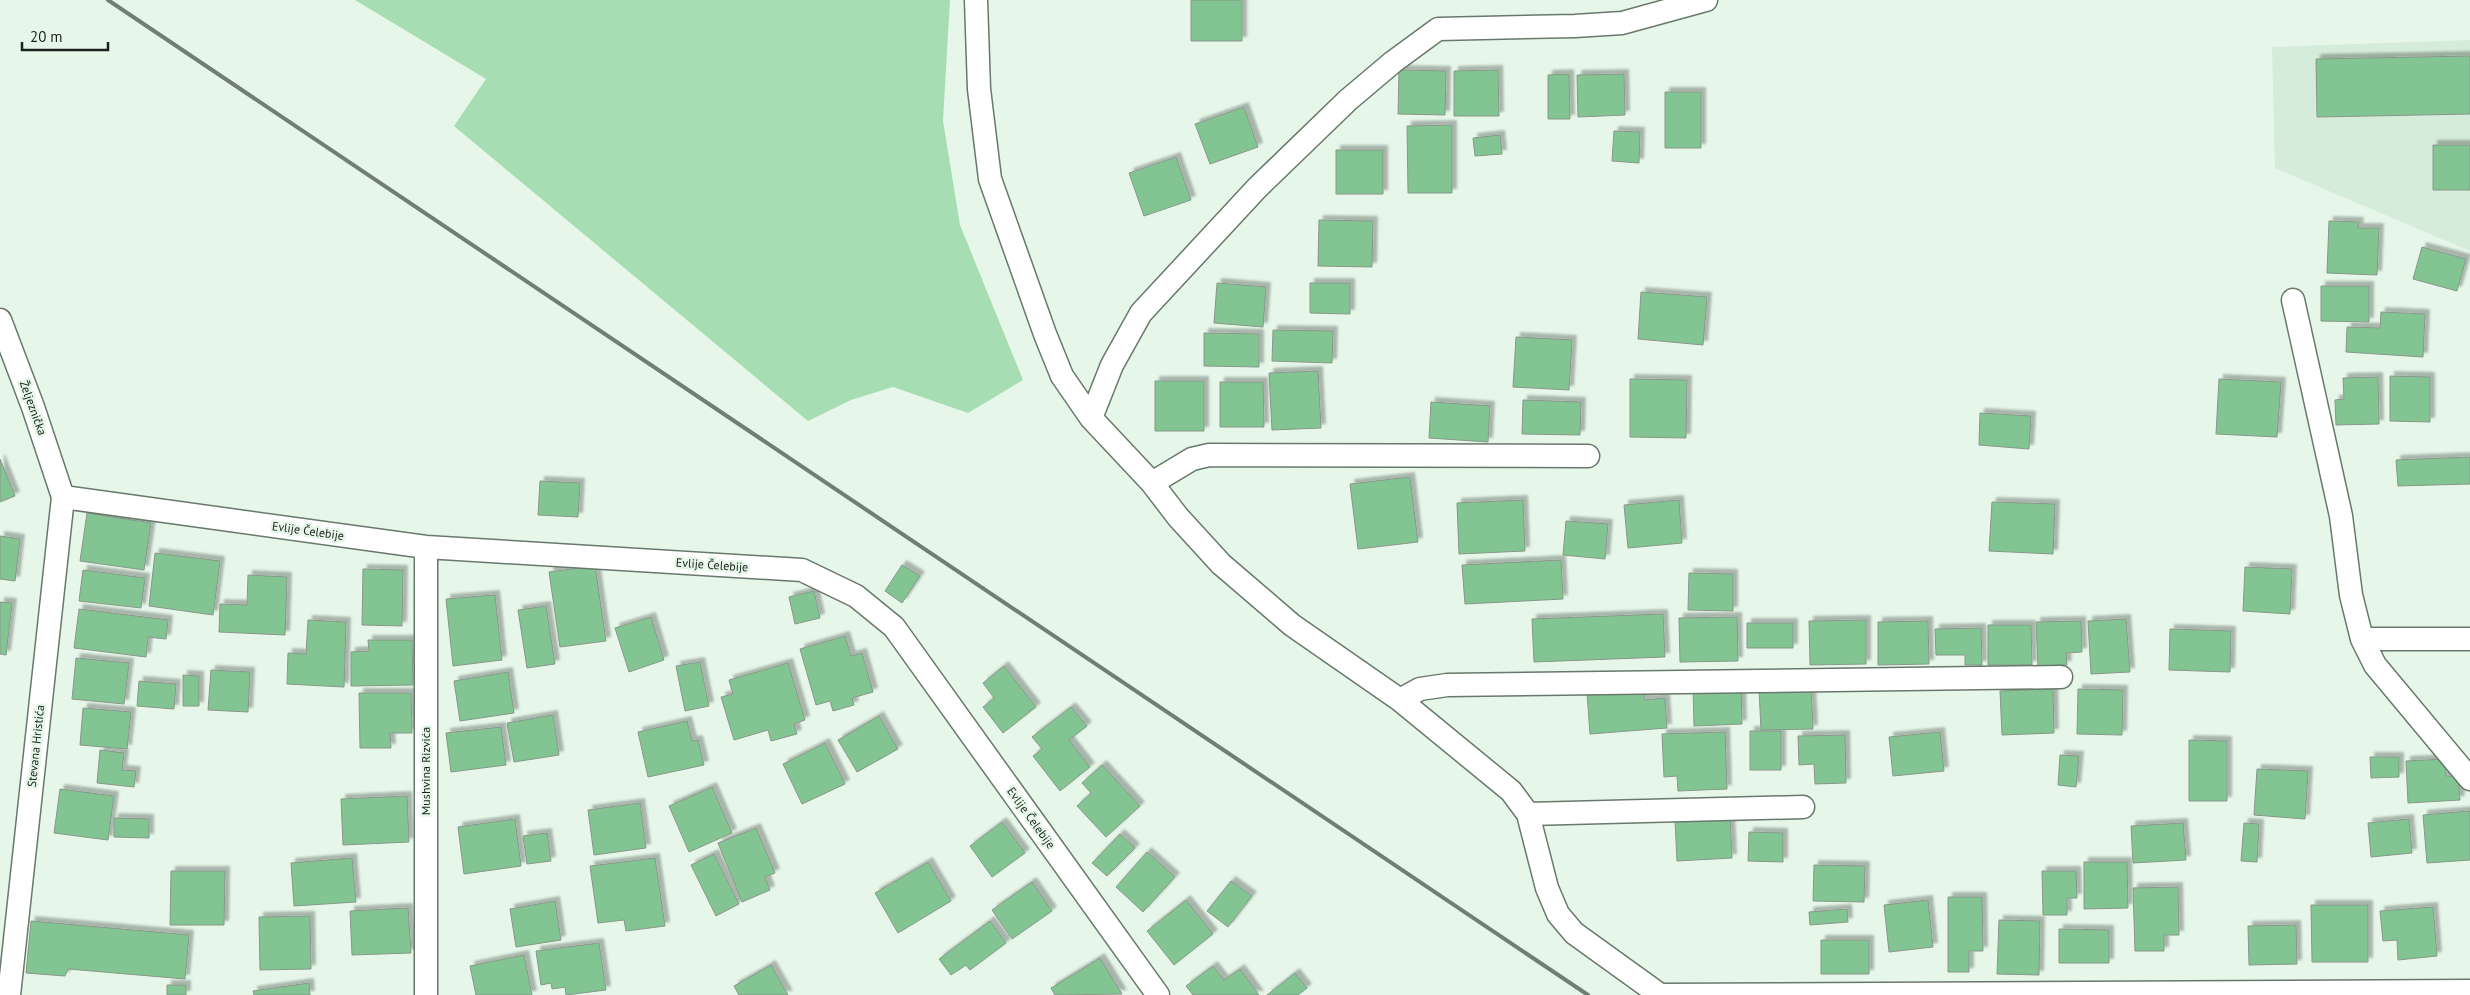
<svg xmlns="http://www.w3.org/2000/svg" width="2470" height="995" viewBox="0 0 2470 995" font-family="'PT Sans',sans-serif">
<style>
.built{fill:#d4ecd9}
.green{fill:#a7ddb2}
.building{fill:#83c592;stroke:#87978a;filter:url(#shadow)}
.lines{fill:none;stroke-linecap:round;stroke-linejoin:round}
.street-casing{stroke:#68786b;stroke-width:25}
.street{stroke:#fff;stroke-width:22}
.rail{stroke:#727d74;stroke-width:4}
.labels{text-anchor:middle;stroke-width:5;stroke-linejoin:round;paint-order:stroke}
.street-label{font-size:12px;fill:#1b211c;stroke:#e6f7e9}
</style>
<defs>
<filter id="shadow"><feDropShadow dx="4.5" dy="-4.5" stdDeviation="1" flood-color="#0004"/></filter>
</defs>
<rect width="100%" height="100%" fill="#e6f7e9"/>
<path class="built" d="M2470,40V251L2275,168L2272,47Z"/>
<path class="green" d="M355,0H950L943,121L960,225L1023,380L968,413L893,387L851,400L808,421L454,126L486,79Z"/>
<path class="building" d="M1191,0H1242V41H1191Z
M2470,56V114L2317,117L2316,59Z
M1399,70L1446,71L1445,115L1398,114Z
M1498,70L1499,116H1454V71Z
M1569,74L1570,119H1548V75Z
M1624,74L1625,115L1578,117L1577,75Z
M1665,92H1701V148H1665Z
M1244,107L1258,147L1210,164L1195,124Z
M1452,125V193H1408L1407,126Z
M1614,131L1640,132L1639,163L1612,161Z
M1500,135L1502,154L1475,156L1473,138Z
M2433,145H2470V190H2433Z
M1336,150H1383V194H1336Z
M1176,157L1191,200L1144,216L1129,173Z
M1319,220L1373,221L1372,267L1318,266Z
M2329,221L2359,222L2358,228H2379L2377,275L2327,273Z
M2422,247L2466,259L2457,291L2413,279Z
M1217,283L1266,287L1263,327L1214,323Z
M1310,283H1350V314L1310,313Z
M2321,286H2369V322L2321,321Z
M1641,292L1707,297L1703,345L1638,339Z
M2381,312L2425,314L2423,357L2346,352L2347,327L2380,328Z
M1273,330L1333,331L1332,363L1272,361Z
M1204,333L1259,334V367L1204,366Z
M1516,337L1572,340L1569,390L1513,387Z
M1318,371L1321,428L1272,430L1269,373Z
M2390,376L2430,377V422L2390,421Z
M2378,377L2379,424L2336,425L2335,400L2344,399L2343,378Z
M1630,379L1687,380L1686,438L1630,437Z
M2219,379L2281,382L2277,437L2216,434Z
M1155,381H1204V431H1155Z
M1220,382H1263L1264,427H1220Z
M1523,400L1581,402L1580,435L1522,434Z
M1431,402L1490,406L1488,442L1429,438Z
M1980,413L2031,416L2029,449L1979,445Z
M2470,457V484L2398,486L2396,460Z
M0,459L15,496L0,502Z
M1410,477L1418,542L1358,549L1350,484Z
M540,481L580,483L578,517L538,515Z
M1523,500L1525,551L1459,554L1457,503Z
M1679,500L1682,543L1628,548L1624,505Z
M1992,502L2055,504L2053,554L1989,551Z
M87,513L151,523L144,570L80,561Z
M1566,521L1608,524L1605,559L1563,555Z
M0,536L20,539L15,581L0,579Z
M155,553L220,561L213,615L149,606Z
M1561,560L1563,599L1465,604L1462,565Z
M902,565L920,576L902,603L885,591Z
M595,566L606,641L560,647L549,572Z
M2245,567L2292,569L2290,614L2243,611Z
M363,569L403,570L402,626L362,625Z
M83,570L145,578L141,608L79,601Z
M1689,573L1733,574V611L1688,610Z
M248,575L287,577L285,635L219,632L220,604L247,605Z
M814,591L820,618L795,624L789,597Z
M495,595L502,660L453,666L446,599Z
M0,602L12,603L6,655L0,654Z
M546,606L555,664L527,668L518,610Z
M79,609L168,620L166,639L148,637L146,657L74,648Z
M1663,614L1665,657L1534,662L1532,619Z
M651,617L664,660L629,672L615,628Z
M1737,617L1738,661L1680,662L1679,618Z
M2126,619L2130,672L2091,674L2088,621Z
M308,620L346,622L344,687L287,684L288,653L306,654Z
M1866,620V664L1810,665L1809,621Z
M1928,621L1929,664L1878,665V622Z
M2081,621L2082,652L2066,653L2067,665L2038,666L2036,622Z
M1747,623H1793V648H1747Z
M1988,625H2031L2032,665H1988Z
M1981,628L1982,665H1965V655H1936L1935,629Z
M2170,629L2231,631L2230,672L2169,670Z
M845,636L851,656L862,653L873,692L852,698L854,705L833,711L830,701L816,705L800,649Z
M368,640H412L413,685L351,686V652L369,651Z
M76,658L129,663L124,704L72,699Z
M700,662L709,706L685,711L676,666Z
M788,663L805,720L794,724L797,734L771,741L768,730L734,740L721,697L733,694L729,680Z
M1004,666L1036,707L1003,733L983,707L994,698L983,683Z
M211,670L250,672L248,712L208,710Z
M508,672L514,713L460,721L454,681Z
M183,675L199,676V706H183Z
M139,681L176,684L174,709L137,706Z
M1741,686L1742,724L1694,726L1693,688Z
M1811,688L1813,729L1761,730L1759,690Z
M1644,689L1645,700L1665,698L1667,728L1590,734L1587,693Z
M2053,689L2054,733L2002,735L2000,691Z
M2078,689L2123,690L2122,735L2077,734Z
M359,693H411L412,733H390L391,748H360Z
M1071,707L1087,726L1069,740L1090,767L1060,791L1033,756L1042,749L1032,737Z
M83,708L131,712L127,749L80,745Z
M553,715L559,755L514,762L507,723Z
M879,716L898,749L857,772L838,740Z
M687,721L692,741L698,740L704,765L648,777L638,732Z
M501,727L506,765L451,772L446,733Z
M1750,731H1781V770H1750Z
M1725,732L1727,789L1678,791L1677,776L1664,777L1662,734Z
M1940,732L1944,771L1893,776L1889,737Z
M1845,735L1846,783L1815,784L1814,764L1799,765L1798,736Z
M2189,740L2227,741V801H2189Z
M825,743L845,784L802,804L783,764Z
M100,750L124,753L122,770L136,771L134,787L97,783Z
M2060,755L2079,756L2076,787L2058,785Z
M2370,757H2399V777L2371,778Z
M2445,759L2446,776H2458L2460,800L2408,803L2406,761Z
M1102,765L1140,806L1106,837L1077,806L1091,793L1082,783Z
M2257,769L2308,771L2305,819L2254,815Z
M712,787L732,833L689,852L669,806Z
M60,789L114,796L108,840L54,833Z
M407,796L409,842L343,845L341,799Z
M640,803L646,848L594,855L588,810Z
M2470,811V860L2427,863L2423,815Z
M114,818L149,819V838L114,837Z
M1730,818L1732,858L1677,861L1675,821Z
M515,819L521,866L464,874L458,827Z
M2409,819L2412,853L2371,857L2368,823Z
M1002,822L1025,853L992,877L970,846Z
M2183,823L2186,860L2133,863L2131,826Z
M2244,823L2259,824L2257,862L2241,861Z
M756,828L775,873L765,877L770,890L742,902L718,843Z
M1749,832L1783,833V862L1748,861Z
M547,833L551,861L527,864L523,836Z
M1120,834L1135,848L1107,876L1092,863Z
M1147,852L1175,877L1143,912L1116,887Z
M714,854L739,904L716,916L691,865Z
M352,858L356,902L294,906L291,863Z
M655,858L665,926L626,931L624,920L598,923L590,866Z
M928,862L951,901L898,933L875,893Z
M2084,862H2127L2128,908L2084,909Z
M1814,865L1865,866L1864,902L1813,901Z
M171,871H225L224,925H170Z
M2042,871H2076L2077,898H2067V915H2043Z
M1231,881L1252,896L1228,927L1207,911Z
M1032,882L1052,911L1012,939L992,910Z
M2178,887L2179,935H2164V951H2135L2133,888Z
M1948,897H1982L1983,951H1969V972H1948Z
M1186,900L1213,934L1174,965L1147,931Z
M1928,900L1933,947L1889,952L1884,905Z
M555,901L561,940L516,947L510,909Z
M2311,905H2368V962H2312Z
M2433,907L2437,956L2398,960L2397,940L2383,941L2380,911Z
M408,908L411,953L352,955L350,911Z
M1847,909L1848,922L1810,925L1809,912Z
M310,916L311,969L260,970L259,917Z
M1999,920L2040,921L2039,975L1997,974Z
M31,921L189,935L185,979L68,969L65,976L26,973Z
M990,921L1006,943L970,970L966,965L951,975L939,959Z
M2296,925L2297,964L2249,965L2248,926Z
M2059,929L2109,930V963H2059Z
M1821,940H1869V974H1821Z
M599,943L606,990L566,995L565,987L552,989L551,983L541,985L536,951Z
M524,955L532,995H476L470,966Z
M1100,958L1122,994L1055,995L1051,988Z
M771,965L788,995H739L734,986Z
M1213,966L1224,980L1240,969L1259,995H1193L1186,986Z
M1295,973L1307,988L1298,995H1267Z
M309,983L310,995H254L253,991Z
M167,985H186V995H167Z"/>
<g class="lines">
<g class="street-casing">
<path id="street" d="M976,0L979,89L990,179L1045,334L1062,376L1091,418L1152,483L1178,517L1221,564L1292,625L1400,700L1511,791L1528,814L1547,888L1558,914L1574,933L1660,995
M2293,300L2341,516L2351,595L2362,639L2375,665L2470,779
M0,320L33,407L63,497L9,995
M1091,418L1112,365L1141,313L1257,188L1348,100L1393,62L1438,29L1575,26L1622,23L1706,0
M1152,483L1192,459L1209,455L1588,456
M63,497L426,547L802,570L856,596L894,627L1158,995
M2362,639H2470
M1400,700L1420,689L1447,685L2061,677
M1528,814L1803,807
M426,995V547
M1659,995L2470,991"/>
</g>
<use href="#street" class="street"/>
<path class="rail" d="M108,0L1588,995"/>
</g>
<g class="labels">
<g class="street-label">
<text transform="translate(33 408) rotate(70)" y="4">Željeznička</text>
<text transform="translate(308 531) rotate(8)" y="4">Evlije Čelebije</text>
<text transform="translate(712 565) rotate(4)" y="4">Evlije Čelebije</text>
<text transform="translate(36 746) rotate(-84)" y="4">Stevana Hristića</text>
<text transform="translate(426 771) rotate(-90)" y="4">Mushvina Rizvića</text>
<text transform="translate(1031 818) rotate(54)" y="4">Evlije Čelebije</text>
</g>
</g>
<path d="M22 42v8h86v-8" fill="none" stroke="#1b211c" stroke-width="2.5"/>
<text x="30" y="42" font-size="15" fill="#1b211c" stroke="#e6f7e9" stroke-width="4" paint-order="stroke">20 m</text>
</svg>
